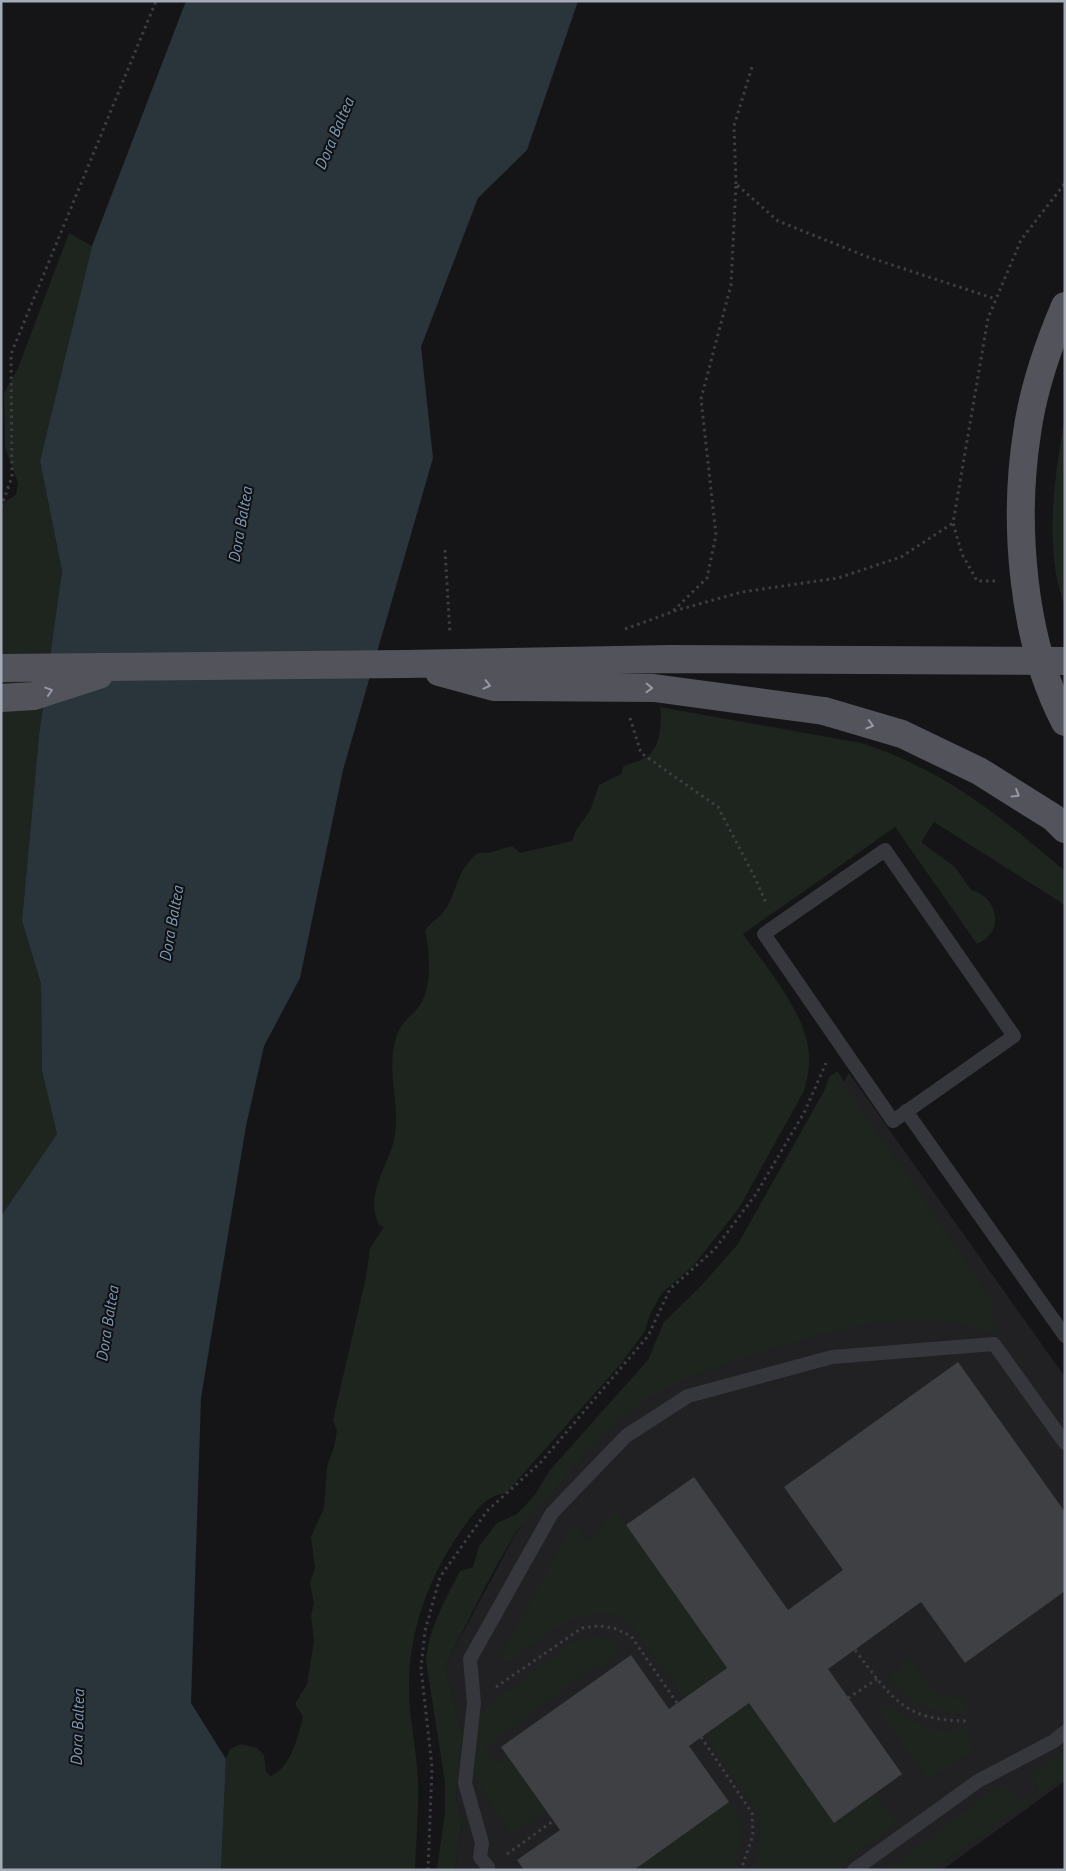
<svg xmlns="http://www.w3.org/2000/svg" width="1066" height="1871" viewBox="0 0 1066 1871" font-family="'PT Sans',sans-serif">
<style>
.built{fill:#212124}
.green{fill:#1d251e}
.water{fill:#2a343b}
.building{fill:#3f4044}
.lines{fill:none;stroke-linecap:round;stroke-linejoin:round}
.path{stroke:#3c3e43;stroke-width:3;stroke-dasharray:2.5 4;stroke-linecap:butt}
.lane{stroke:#36373c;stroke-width:14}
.primary{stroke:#52535b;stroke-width:28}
.primary-bridge{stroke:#52535b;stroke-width:28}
.oneway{stroke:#9599a5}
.labels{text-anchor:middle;stroke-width:4;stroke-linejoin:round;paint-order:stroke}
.water-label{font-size:16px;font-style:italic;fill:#7b99b4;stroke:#101012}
</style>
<rect width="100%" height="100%" fill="#151517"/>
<path class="built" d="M849,1073L1065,1377V1781L942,1870H455L462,1822L456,1797L463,1735L445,1666L515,1535L565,1465L696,1330Z"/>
<path class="green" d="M69,233L92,246L40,461L62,571L39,735L22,921L41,984L42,1071L57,1134L1,1216V504L16,495L18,483L5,447L4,393L18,368Z
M1065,415V607C1061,594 1056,580 1055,566C1048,514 1057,466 1065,415Z
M660,707L861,743C942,769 995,812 1059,866L1065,871V905L934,822L921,842L955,867L971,890C999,897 1005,933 977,944L895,827L743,934C766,967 806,1013 809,1054C810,1067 807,1079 804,1091L739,1208L694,1265L662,1293L650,1314L645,1331L620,1365L506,1493C484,1496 474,1513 461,1531C429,1576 409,1631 409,1687C409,1719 417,1750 418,1782C419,1811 416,1841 415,1870H221L226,1759L230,1749L241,1744L257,1748L264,1755L266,1772L271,1776C291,1767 298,1736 303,1717L295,1704L307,1684L314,1641L311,1616L314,1603L310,1583L315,1568L311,1537L324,1508L327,1467L334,1447L337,1431L333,1420L366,1277L370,1248L384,1227L379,1225C363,1193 391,1164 395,1134C400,1100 385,1068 397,1035C401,1023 410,1017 418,1008C433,988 430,953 425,930C431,922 439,918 445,910C459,888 455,872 478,853H488L512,846L520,853L572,841L576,830L590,811L599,785L621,774L623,767C630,763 638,762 645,758C661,749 662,723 660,707Z
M838,1071L846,1087L992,1301L995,1334C934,1309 867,1321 806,1339C757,1353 707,1367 661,1391C615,1416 585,1454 551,1493C539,1507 524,1520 514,1536C488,1577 468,1623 445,1666L463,1735L456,1797L462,1822L455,1870H437L445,1812V1782L426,1661C429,1628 445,1600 460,1571L473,1567L479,1546L497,1523L517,1514L534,1496L550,1470L648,1360L664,1322L700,1287L738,1244L824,1091L829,1077Z
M616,1510L727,1668L684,1698C672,1680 659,1662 646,1645C641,1638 636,1628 629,1623C591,1592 538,1641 508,1664L501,1656L573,1524L588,1541Z
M595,1636L617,1641L625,1648L597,1670L594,1665L484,1748L496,1765L508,1756L545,1810L512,1834L476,1779L471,1760L477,1723L484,1711L494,1701L573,1642Z
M909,1658L932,1691L965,1701L967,1712C938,1717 906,1702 889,1679Z
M890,1702C903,1717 930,1733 950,1731C955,1730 961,1727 966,1726L972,1752L929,1780L878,1710Z
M749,1703L834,1822L874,1794L897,1824L833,1870H755L760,1840L758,1812L704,1735Z
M1064,1749L1065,1777L932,1870H886L1002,1783L1019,1800L1036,1794L1038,1789L1033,1775Z
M729,1802C745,1821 742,1849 731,1870H634Z"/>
<path class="water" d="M186,1H578L527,150L478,198L421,347L433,458L343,770L300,978L264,1046L246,1126L201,1398L191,1703L226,1759L221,1870H1V1216L57,1134L42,1071L41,984L22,921L39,735L62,571L40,461L92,246Z"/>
<path class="building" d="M958,1362L1065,1512V1591L965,1663L921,1602L828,1669L902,1774L834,1823L749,1703L689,1746L729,1802L634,1870H524L517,1860L560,1830L501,1747L631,1655L669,1709L727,1668L626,1525L694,1477L788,1610L843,1570L784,1487Z"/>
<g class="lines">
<path class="path" d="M736,184L734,126L752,67
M1,507L12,477L11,354L156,1
M445,550L450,634
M995,581H977L962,554L953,523L988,318L1021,240L1065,183
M674,611L742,592L838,578L901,557L953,523
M625,629L672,612L707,578L716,535L701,399L731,285L736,184L778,221L868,257L996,299
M630,718L641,753L718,807L755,878L767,905
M855,1650C891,1697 903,1721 968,1721
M496,1687L582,1628L599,1626L614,1628L631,1636L677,1703
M848,1698L877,1679
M701,1737L752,1813L753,1835L741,1870
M507,1854L553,1821
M428,1870L432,1767L421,1668L425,1631L440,1577L487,1511L541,1462L648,1336L670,1289L715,1249L756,1194L805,1111L826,1063"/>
<path class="lane" d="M885,850L1014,1036L893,1121L764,934Z
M906,1111L1065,1336
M487,1870L488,1867L480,1857L482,1843L465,1783L474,1703L470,1659L552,1513L626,1436L688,1396L832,1357L994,1344L1065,1443
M854,1870L978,1781L1054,1741L1065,1732"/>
<path class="primary" d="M1065,306C1048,346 1033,389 1027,433C1013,523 1022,640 1065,722
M1,668L406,664
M1,698L34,696L99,675
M824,711L902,734L979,771L1054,818L1065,829"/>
<path class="primary-bridge" d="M406,664L671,659L1065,661
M439,672L494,687L654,688L824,711"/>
</g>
<defs><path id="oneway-chevron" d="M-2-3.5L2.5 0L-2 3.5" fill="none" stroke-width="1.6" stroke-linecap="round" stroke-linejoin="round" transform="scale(1.25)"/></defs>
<g class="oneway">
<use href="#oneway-chevron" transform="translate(487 685) rotate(14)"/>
<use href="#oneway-chevron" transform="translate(649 688) rotate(2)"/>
<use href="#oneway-chevron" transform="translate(49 691) rotate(-18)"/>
<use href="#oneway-chevron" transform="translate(870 725) rotate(16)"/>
<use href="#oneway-chevron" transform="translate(1016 794) rotate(32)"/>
</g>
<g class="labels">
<g class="water-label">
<text transform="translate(334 133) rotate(-67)" y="6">Dora Baltea</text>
<text transform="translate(240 524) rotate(-80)" y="6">Dora Baltea</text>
<text transform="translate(171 923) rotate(-80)" y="6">Dora Baltea</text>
<text transform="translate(107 1323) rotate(-81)" y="6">Dora Baltea</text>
<text transform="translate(77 1727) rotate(-88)" y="6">Dora Baltea</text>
</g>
</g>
<rect width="1066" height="1871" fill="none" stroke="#a6abb8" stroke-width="5"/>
</svg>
